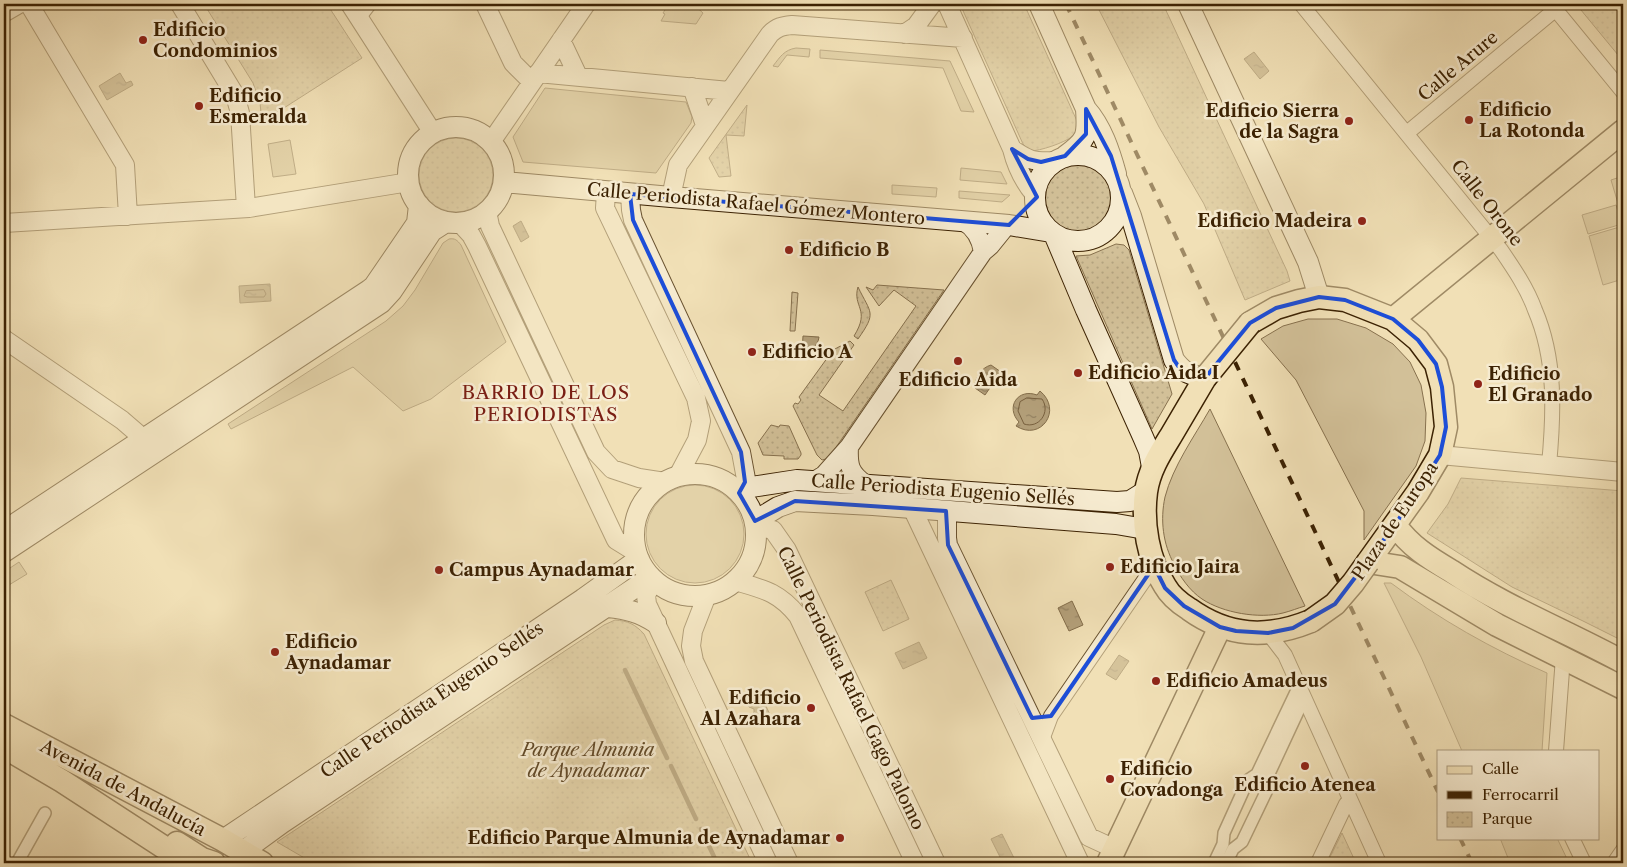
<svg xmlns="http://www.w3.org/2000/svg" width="1627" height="867" viewBox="0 0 1627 867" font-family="'Libre Caslon Text',serif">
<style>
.grass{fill:#d2c098;stroke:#87714e}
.park{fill:url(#park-dots);stroke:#87714e}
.water{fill:url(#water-ripples);stroke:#836d4a}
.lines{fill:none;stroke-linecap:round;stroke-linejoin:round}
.shore{stroke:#78603e;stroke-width:1}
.stream{stroke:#836d4a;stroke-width:4.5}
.pedestrian-casing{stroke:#695230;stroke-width:14}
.minor-casing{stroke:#695230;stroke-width:16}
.tertiary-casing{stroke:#695230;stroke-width:20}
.secondary-casing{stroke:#3c2203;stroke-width:22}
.primary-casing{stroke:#3c2203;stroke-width:25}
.pedestrian{stroke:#f6ebd0;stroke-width:11}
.minor{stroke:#f6ebd0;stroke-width:14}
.tertiary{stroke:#f6ebd0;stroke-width:18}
.secondary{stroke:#f6ebd0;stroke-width:20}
.primary{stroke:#f1e0b6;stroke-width:22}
.rail{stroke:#3c2203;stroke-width:4;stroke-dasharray:9 9;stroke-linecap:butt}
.primary-bridge-casing{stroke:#3c2203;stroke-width:25;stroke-linecap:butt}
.primary-bridge{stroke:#f1e0b6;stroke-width:22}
.marked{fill:none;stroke:#1d4ed8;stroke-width:4;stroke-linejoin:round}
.poi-dot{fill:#8f2418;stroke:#f6ebd0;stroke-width:2}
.labels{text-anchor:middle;stroke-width:5;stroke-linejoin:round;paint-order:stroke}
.poi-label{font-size:18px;font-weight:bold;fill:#3c2203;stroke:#f6ebd0;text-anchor:start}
.street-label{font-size:18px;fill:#3c2203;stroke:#f6ebd0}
.park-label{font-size:18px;font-style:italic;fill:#624a28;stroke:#f6ebd0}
.neighbourhood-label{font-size:19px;letter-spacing:1px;fill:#7a1f14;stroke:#f6ebd0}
</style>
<defs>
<pattern id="park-dots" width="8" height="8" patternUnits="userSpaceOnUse" patternTransform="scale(1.25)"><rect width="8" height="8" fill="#d2c098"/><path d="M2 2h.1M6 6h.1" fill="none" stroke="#b5a581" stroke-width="1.8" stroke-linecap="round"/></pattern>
<pattern id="water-ripples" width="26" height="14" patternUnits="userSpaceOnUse" patternTransform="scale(1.25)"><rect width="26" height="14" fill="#b39f79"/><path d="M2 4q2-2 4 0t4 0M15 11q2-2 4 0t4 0" fill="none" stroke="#938161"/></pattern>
</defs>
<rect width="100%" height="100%" fill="#f1e0b6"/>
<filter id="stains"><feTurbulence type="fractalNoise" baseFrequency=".004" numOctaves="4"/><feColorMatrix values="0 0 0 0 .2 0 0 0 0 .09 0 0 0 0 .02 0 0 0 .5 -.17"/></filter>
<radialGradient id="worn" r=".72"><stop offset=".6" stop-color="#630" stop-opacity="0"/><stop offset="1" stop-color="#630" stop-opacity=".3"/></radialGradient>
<path class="grass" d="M669,4H693L703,13L696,24L661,21L665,14L663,13Z
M796,48L810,49L809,57L787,55L778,67L773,66C780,57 784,50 796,48Z
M820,50L950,61L974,112L961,111L943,68L820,58Z
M545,88L686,102L692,117L691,123L656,173L523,162L513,137Z
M290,140L296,174L273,177L268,144Z
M961,168L1001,172L1007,184L960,180Z
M1623,176V220L1611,180Z
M892,185L937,188L936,197L892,194Z
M959,191L1010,195L1002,202L959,198Z
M1616,205L1622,224L1588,234L1582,215Z
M1623,226V279L1603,285L1589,236Z
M449,239C455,238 457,240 461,245L506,342L431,399L403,411L353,367L231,429L228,424L386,321L403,306L415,290L443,243Z
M1308,319H1337L1366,328L1393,344L1410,362L1421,385L1426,413L1425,441L1416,466L1364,540V511L1296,380L1261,339L1283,326Z
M1210,409L1305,606C1298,608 1291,611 1283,613C1259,619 1223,613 1202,599C1190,591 1180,577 1174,564C1163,544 1160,520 1165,497C1173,466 1194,437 1210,409Z
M646 534a49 49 0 1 1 98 0a49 49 0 1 1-98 0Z
M19,562L27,574L4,588V572Z
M1384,583H1391C1439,619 1492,649 1547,673L1542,751H1462L1421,657Z
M1500,838H1557L1569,863H1510Z"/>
<path class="park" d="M204,4H327L362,58L262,122L260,103L253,83Z
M960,4H1024L1077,121C1077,126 1077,132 1073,136C1064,143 1040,151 1030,151L1023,144Z
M1096,4H1163L1287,271L1290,281L1245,300L1204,204L1159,127Z
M1576,4H1623V61Z
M747,105L744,136L726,135L731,176L719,177L709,158Z
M419 175a37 37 0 1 1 74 0a37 37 0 1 1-74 0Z
M1041 198a37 37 0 1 1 74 0a37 37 0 1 1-74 0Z
M1116,244L1124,245L1129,250L1172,394L1152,429L1076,256L1090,255Z
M877,285L944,290L830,456L826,459L822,460L817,455L793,406L795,403L798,404L801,400L799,397L833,350L850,341L854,345L819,395L843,411L916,306L894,290L879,306L866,287L873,290Z
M858,287C871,314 877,312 858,339L854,336C871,309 852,307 858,287Z
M792,292L798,293L795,331H790Z
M771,425L779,427L780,425L789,426L801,453V455L798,459H784V456L763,455L758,443Z
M1461,478L1623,491V641L1583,621L1512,587L1427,533L1448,504Z
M891,580L909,619L883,631L865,592Z
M615,620C628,621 635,624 644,634L752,863H313L277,842L604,625Z
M1342,833L1356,863H1327Z"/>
<path class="water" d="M1254,52L1269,71L1260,79L1244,59Z
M120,73L126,83L131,81L133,85L107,100L99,86Z
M521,221L529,237L521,242L513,226Z
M270,284L271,301L240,303L239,286Z
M803,336L819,337C818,346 811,351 802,351Z
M991,365L1001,372L985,395L975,388L974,386C977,376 981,368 991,365Z
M1040,391C1063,410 1041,442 1016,426L1019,422C1005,407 1018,388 1037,395Z
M1072,601L1083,625L1069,631L1058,608Z
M919,642L927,658L903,669L895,653Z
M1119,655L1129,661L1116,680L1106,674Z
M758,689L772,719L757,726L752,715L754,712V709L749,707L744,696Z
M1002,834L1015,860L1007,863H1003L991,839Z"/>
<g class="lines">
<path class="shore" d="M264,290L266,294L264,297H247L244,296L246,291Z
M1027,398L1042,399C1051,412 1039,429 1024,424L1018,411L1020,402Z"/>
<path class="stream" d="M625,670L667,758
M671,766L696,819
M701,829L717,863"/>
<g class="pedestrian-casing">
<path id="pedestrian" d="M17,863L45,813
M1214,863L1223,844L1224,833L1248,780L1257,774L1296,692L1300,689
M1226,863L1233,849L1242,842L1268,788L1267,778L1301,705L1307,703"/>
</g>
<g class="minor-casing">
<path id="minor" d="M1301,4L1501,250C1514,269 1527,288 1535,310C1556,359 1554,412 1549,465
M1551,4L1623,92
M4,15L23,4
M359,17L369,4
M1407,133L1556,9
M1268,633L1285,655L1379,863
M1042,740L1051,716L1154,566
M1556,751L1563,657
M1572,838L1584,863
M1318,863L1346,804L1351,802
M1614,863L1623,850"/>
</g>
<g class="tertiary-casing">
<path id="tertiary" d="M29,4L125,165L128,216
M180,4L235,95L240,113L246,208
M350,4L433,133
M485,4L513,63L532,82
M947,4L1012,149C1016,165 1024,182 1035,195
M904,34L916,26L932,4
M561,40L578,76
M538,73L729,91
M692,87L705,125
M491,142L586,4
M1012,149C1028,160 1033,162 1053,161
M606,192L605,208L696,398L701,421L697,440L678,476
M630,194L631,210L633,220L741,452L746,479L739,493
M671,197L678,165L770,34C777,27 782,26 792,25L963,38
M487,211L490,226L596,452L612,469L639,478L665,482
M963,221C974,227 981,239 983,252
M4,223L249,208L409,182
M460,223L471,235L477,246L616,540L637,553
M4,339L122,420L144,439
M849,447C848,466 850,473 865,484
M1440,455L1623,472
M816,480L824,475L849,447L983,252L990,246L1007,225
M912,508L1080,863
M947,511V538L948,545L1089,837L1115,849
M756,526L773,530L787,550L936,863
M654,580L646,595L647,604L768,863
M735,581C763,589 779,592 798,616L915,863
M707,595L693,631L691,646L694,661L789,863"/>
</g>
<g class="secondary-casing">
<path id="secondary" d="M1039,4L1086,109C1102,127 1110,152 1116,174
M1188,4L1308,262L1319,297
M408 175a48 48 0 1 1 96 0a48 48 0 1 1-96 0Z
M1035 198a43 43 0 1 1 86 0a43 43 0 1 1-86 0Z
M1065,156C1087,140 1088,136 1086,109
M504,182L671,197L1009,225L1051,232
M1122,193L1131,216L1174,360C1185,374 1189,374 1205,378
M1054,234L1086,310L1143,437L1149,451L1152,467
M634 535a61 61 0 1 1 122 0a61 61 0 1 1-122 0Z
M742,496L751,487L797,480L1117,502L1130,501L1146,491
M755,521L778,507L795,501L873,505L1116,524L1145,529
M4,531L369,290L374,286L417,223L419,205
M4,552L381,303L392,291L432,231L446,222
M608,607C626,609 640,612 656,623
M223,840L583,599L639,559
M242,852L282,823L651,577"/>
</g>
<g class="primary-casing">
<path id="primary" d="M1393,319L1623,131
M1250,323L1276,308L1299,301L1319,297L1345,300L1393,319L1418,340L1436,364L1442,387L1446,427L1440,455L1418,492L1368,562L1400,567L1497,625L1623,688
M1205,378C1194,397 1183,415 1172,434C1161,452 1149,470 1146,492C1142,523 1148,560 1165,586C1170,595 1181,604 1189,609C1228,637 1267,639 1311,621
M1395,525C1410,546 1429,558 1451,571C1505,607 1566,631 1623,662
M4,725L223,840L262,863
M4,747L62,781L188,863
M177,843L202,859L214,863
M1108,863L1220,627"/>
</g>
<use href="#pedestrian" class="pedestrian"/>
<use href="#minor" class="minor"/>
<use href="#tertiary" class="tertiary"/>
<use href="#secondary" class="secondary"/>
<use href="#primary" class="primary"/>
<path class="rail" d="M1066,4L1438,792
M1460,838L1472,863"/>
<g class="primary-bridge-casing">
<path id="primary-bridge" d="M1205,378L1250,323
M1311,621L1335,604L1353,583L1368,562"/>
</g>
<use href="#primary-bridge" class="primary-bridge"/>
</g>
<path d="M0 0H1627V867H0ZM1086,109L1111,156L1174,360L1181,370L1205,378L1250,323L1276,308L1319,297L1345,300L1393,319L1418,340L1436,364L1442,387L1446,427L1440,455L1395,525L1335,604L1293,628L1268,633L1236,631L1220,627L1184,606L1165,588L1154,566L1051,716L1032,718L948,545L946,511L795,501L755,521L739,493L745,482L741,452L633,220L630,194L1009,225L1037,197L1012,149L1028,159L1041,162L1065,156L1086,134Z" fill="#f1e0b6" fill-opacity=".55" fill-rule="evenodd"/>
<path class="marked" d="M1086,109L1111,156L1174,360L1181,370L1205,378L1250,323L1276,308L1319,297L1345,300L1393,319L1418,340L1436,364L1442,387L1446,427L1440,455L1395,525L1335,604L1293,628L1268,633L1236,631L1220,627L1184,606L1165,588L1154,566L1051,716L1032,718L948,545L946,511L795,501L755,521L739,493L745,482L741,452L633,220L630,194L1009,225L1037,197L1012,149L1028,159L1041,162L1065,156L1086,134Z"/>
<g class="poi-dot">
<circle cx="143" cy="40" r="5"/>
<circle cx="199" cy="106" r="5"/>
<circle cx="1469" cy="120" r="5"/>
<circle cx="1349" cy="121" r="5"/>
<circle cx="1362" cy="221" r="5"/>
<circle cx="789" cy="250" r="5"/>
<circle cx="752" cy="352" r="5"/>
<circle cx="958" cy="361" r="5"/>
<circle cx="1078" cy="373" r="5"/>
<circle cx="1478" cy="384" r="5"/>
<circle cx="1110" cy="567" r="5"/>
<circle cx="439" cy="570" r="5"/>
<circle cx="275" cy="652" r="5"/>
<circle cx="1156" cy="681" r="5"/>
<circle cx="811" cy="708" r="5"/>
<circle cx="1305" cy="766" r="5"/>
<circle cx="1110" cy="779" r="5"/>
<circle cx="840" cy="838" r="5"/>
</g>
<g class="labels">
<g class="poi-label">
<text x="153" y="36">Edificio<tspan x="153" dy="21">Condominios</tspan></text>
<text x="209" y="102">Edificio<tspan x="209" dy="21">Esmeralda</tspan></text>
<text x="1479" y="116">Edificio<tspan x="1479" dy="21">La Rotonda</tspan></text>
<text x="1339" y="117" text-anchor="end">Edificio Sierra<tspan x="1339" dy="21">de la Sagra</tspan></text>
<text x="1352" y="227" text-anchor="end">Edificio Madeira</text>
<text x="799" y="256">Edificio B</text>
<text x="762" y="358">Edificio A</text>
<text x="1088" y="379">Edificio Aida I</text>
<text x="1488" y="380">Edificio<tspan x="1488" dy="21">El Granado</tspan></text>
<text x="958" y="386" text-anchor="middle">Edificio Aida</text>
<text x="1120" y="573">Edificio Jaira</text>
<text x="449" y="576">Campus Aynadamar</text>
<text x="285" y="648">Edificio<tspan x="285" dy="21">Aynadamar</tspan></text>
<text x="1166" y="687">Edificio Amadeus</text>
<text x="801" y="704" text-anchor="end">Edificio<tspan x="801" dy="21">Al Azahara</tspan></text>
<text x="1120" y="775">Edificio<tspan x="1120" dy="21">Covadonga</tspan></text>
<text x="1305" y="791" text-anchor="middle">Edificio Atenea</text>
<text x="830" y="844" text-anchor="end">Edificio Parque Almunia de Aynadamar</text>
</g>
<g class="street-label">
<text transform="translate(1458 66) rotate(-40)" y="6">Calle Arure</text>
<text transform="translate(1487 203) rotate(52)" y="6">Calle Orone</text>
<text transform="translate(756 204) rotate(5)" y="6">Calle Periodista Rafael Gómez Montero</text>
<text transform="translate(943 490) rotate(4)" y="6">Calle Periodista Eugenio Sellés</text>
<text transform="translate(1395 521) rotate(-56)" y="6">Plaza de Europa</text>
<text transform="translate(851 688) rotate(64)" y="6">Calle Periodista Rafael Gago Palomo</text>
<text transform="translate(432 700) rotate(-34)" y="6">Calle Periodista Eugenio Sellés</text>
<text transform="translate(123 788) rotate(28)" y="6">Avenida de Andalucía</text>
</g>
<g class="park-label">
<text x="588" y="756">Parque Almunia<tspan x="588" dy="21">de Aynadamar</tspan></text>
</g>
<g class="neighbourhood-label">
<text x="546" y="399">BARRIO DE LOS<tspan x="546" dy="22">PERIODISTAS</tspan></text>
</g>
</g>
<rect width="1627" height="867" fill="none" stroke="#f1e0b6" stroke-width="20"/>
<rect x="5" y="5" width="1617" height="857" fill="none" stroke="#3c2203" stroke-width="2.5"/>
<rect x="10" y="10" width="1607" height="847" fill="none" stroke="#3c2203"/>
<rect x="1437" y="750" width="162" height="90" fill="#f6ebd0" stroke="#ac9b7e"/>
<rect x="1447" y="766" width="25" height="8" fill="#f1e0b6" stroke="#ac9b7e"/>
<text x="1482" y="774" font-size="15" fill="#3c2203">Calle</text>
<rect x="1447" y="791" width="25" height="8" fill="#3c2203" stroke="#ac9b7e"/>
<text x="1482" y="800" font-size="15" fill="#3c2203">Ferrocarril</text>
<rect x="1447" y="812" width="25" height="15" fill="url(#park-dots)" stroke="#ac9b7e"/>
<text x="1482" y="824" font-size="15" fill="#3c2203">Parque</text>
<rect width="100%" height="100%" filter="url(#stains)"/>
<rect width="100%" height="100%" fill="url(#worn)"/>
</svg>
